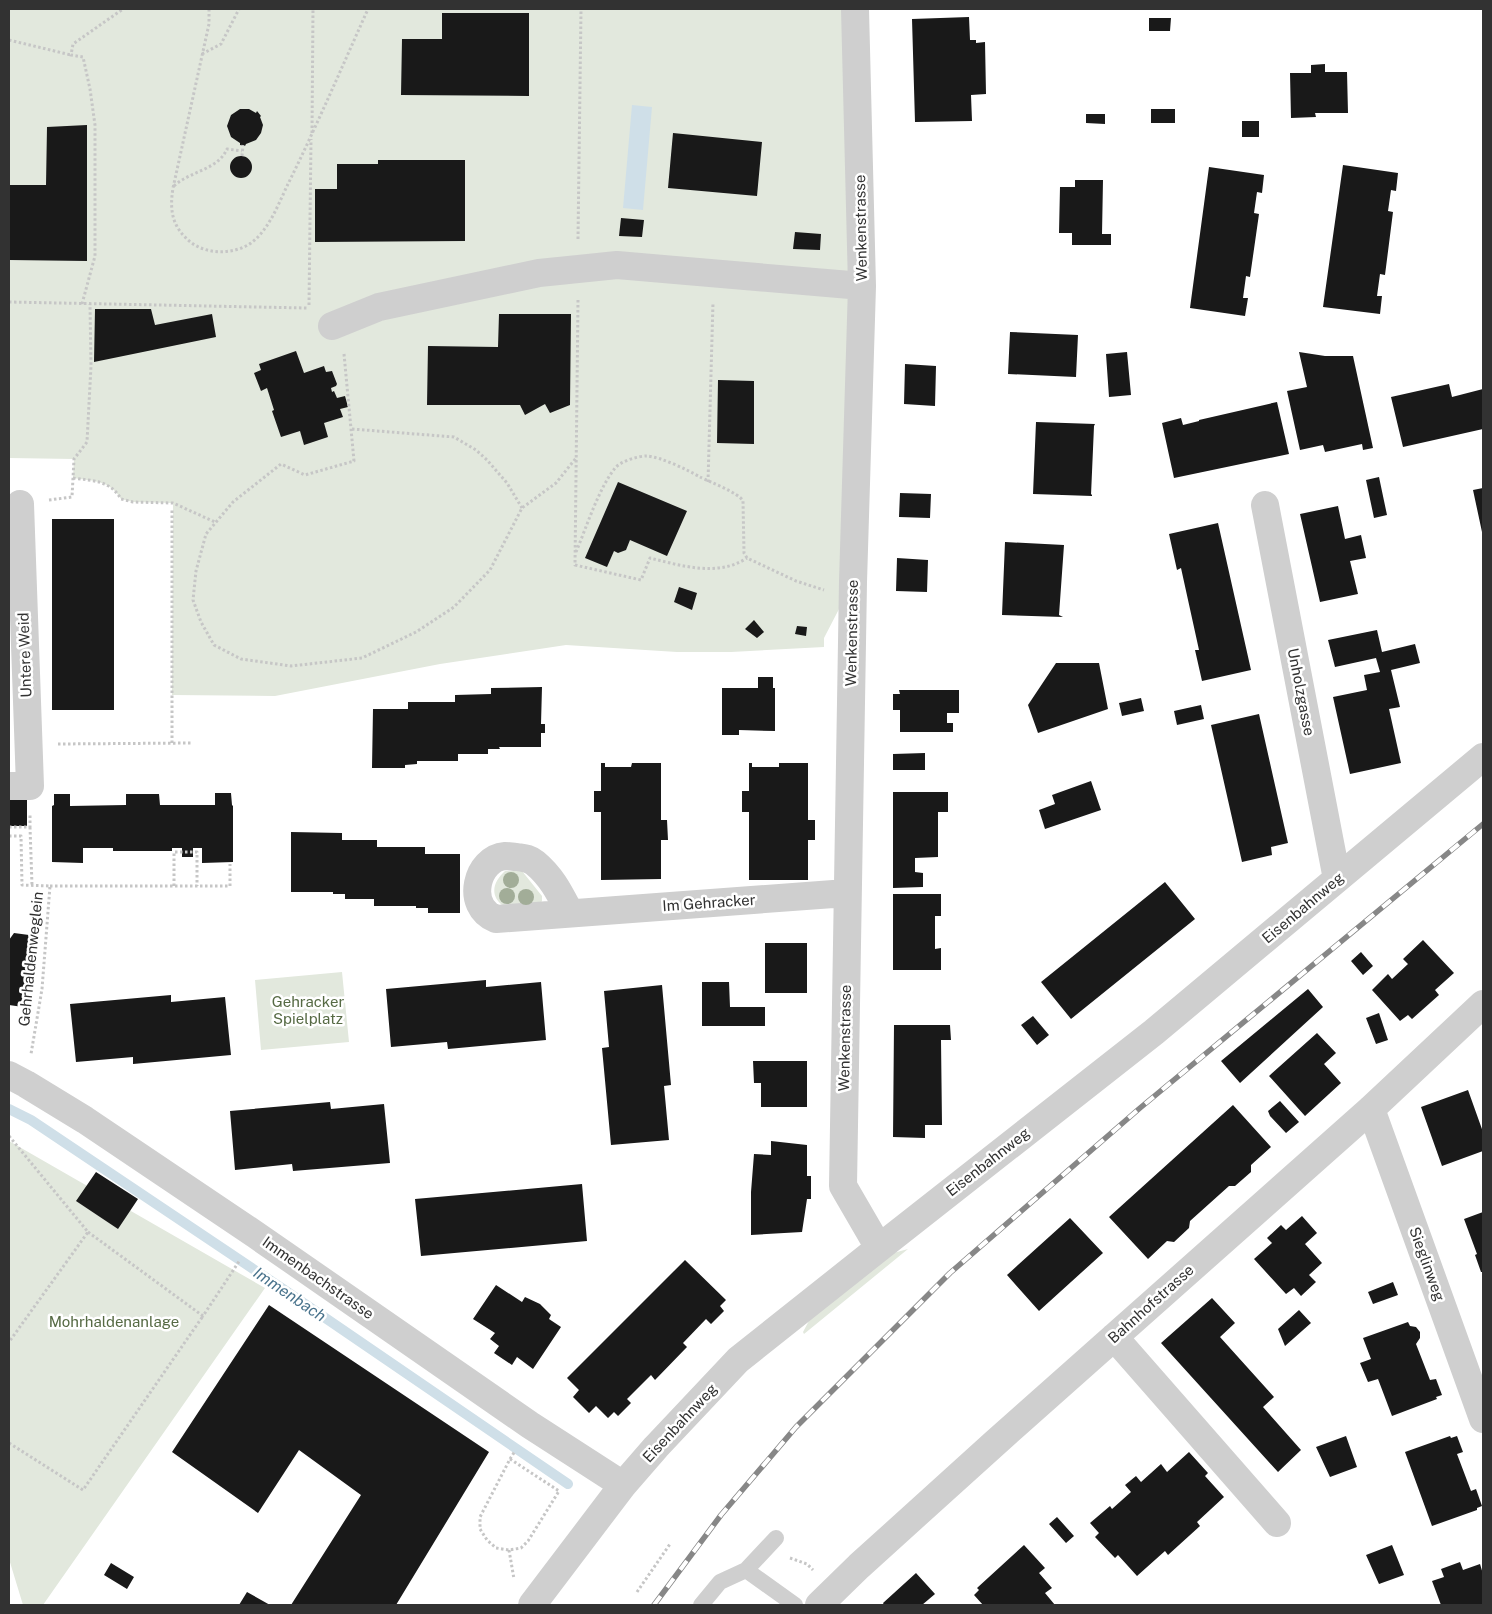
<svg xmlns="http://www.w3.org/2000/svg" width="1492" height="1614" viewBox="0 0 1492 1614" font-family="'Public Sans',sans-serif">
<style>
.green{fill:#e2e8dd}
.water{fill:#cfdfe8}
.lines{fill:none;stroke-linecap:round;stroke-linejoin:round}
.stream{stroke:#cfdfe8;stroke-width:10}
.building{fill:#191919}
.path{stroke:#c6c6c6;stroke-width:3;stroke-dasharray:2.5 2.5;stroke-linecap:butt}
.service{stroke:#cfcfcf;stroke-width:16}
.minor{stroke:#cfcfcf;stroke-width:28}
.rail-casing{stroke:#878787;stroke-width:5.5}
.rail{stroke:#fff;stroke-width:4;stroke-dasharray:11;stroke-linecap:butt}
.tree{fill:#a2ad98}
.labels{text-anchor:middle;stroke-width:5;stroke-linejoin:round;paint-order:stroke}
.street-label{font-size:15px;fill:#323232;stroke:#fff}
.park-label{font-size:15px;fill:#566a44;stroke:#fff}
.water-label{font-size:16px;font-style:italic;fill:#49738c;stroke:#fff}
</style>
<rect width="100%" height="100%" fill="#fff"/>
<path class="green" d="M9,9H855L853,582L824,638V647L731,652H677L566,645L440,664L275,696L172,695L173,503L133,502L121,499C110,480 93,481 73,478L74,459L9,458Z
M505,871H522L542,896V901L539,905H502C489,894 494,881 505,871Z
M342,972L349,1042L261,1050L255,980Z
M9,1141L265,1288L43,1605H23L9,1559Z
M908,1249L804,1334L803,1332L811,1317L886,1255Z"/>
<path class="water" d="M632,105L652,107L643,210L623,208Z"/>
<g class="lines">
<path class="stream" d="M9,1109L31,1120L283,1289L568,1484"/>
</g>
<path class="building" d="M442,13H529V96L401,95L402,39H442Z
M969,17L970,40H976V43L985,42L986,94L971,95L972,121L915,122L912,19Z
M1149,18H1171L1170,31H1149Z
M1325,64V72H1347L1348,113H1315L1316,117L1291,118L1290,73H1311V65Z
M240,109H249L256,113L257,111L261,116L260,117L263,125L261,133L256,140L246,144L245,146L240,145V143L231,137L227,126L231,115Z
M1151,109H1175V123H1151Z
M1086,114H1105V124L1086,123Z
M1242,121H1259V137H1242Z
M87,125V261L9,260V185H46L47,127Z
M673,133L762,142L757,196L668,188Z
M230 167a11 11 0 1 1 22 0a11 11 0 1 1-22 0Z
M378,160H465V241L315,242V189H337V164H378Z
M1343,165L1398,173L1396,191L1391,190L1388,211L1393,212L1385,275L1380,274L1377,296H1382L1380,314L1323,307Z
M1209,167L1264,175L1262,193L1257,192L1254,213L1259,214L1250,277L1246,276L1243,298H1248L1245,316L1190,308Z
M1075,180H1103L1102,234H1111V245H1072V233H1059L1060,187H1075Z
M621,218L644,220L642,237L619,236Z
M795,232L821,234L820,250L793,249Z
M95,309H151L155,325L212,314L216,337L94,362Z
M499,314H571L570,405L550,413L545,404L525,415L520,405H427L428,346L498,347Z
M1010,332L1078,335L1076,377L1008,374Z
M296,351L304,373L324,366L326,372L332,371L337,384L336,386L331,388L332,392L334,391L337,398L345,396L348,407L340,409L343,417L324,423L328,437L304,445L300,431L281,437L272,411L274,410L267,388L261,391L254,373L261,370L259,364Z
M1127,352L1131,395L1109,397L1106,354Z
M1299,352L1325,356H1353L1373,448L1363,450L1362,444L1325,452L1323,445L1300,450L1287,391L1307,387Z
M905,364L936,366L935,406L904,404Z
M718,380L754,381V444L717,443Z
M1449,384L1452,397L1483,389V429L1403,447L1391,397Z
M1277,402L1289,454L1174,478L1162,423L1181,418L1183,425L1199,421V420Z
M1036,422L1095,424L1094,426L1091,495L1092,494V496L1033,494Z
M1379,477L1387,515L1374,518L1366,480Z
M618,482L687,511L667,556L630,540L626,550L618,553L614,551L607,567L585,558Z
M1483,488V532H1482L1473,490Z
M900,493L931,494L930,518L899,517Z
M1338,506L1345,539L1361,535L1366,558L1350,561L1358,594L1320,602L1300,514Z
M52,519H114V710H52Z
M1218,523L1251,670L1202,681L1195,650H1199L1181,568L1177,570L1169,534Z
M1005,542L1064,545L1059,615L1063,617L1002,615Z
M897,558L928,560L927,592L896,591Z
M679,587L697,593L692,610L674,602Z
M754,620L764,632L757,638L745,629Z
M797,626L807,627L806,636L795,634Z
M1377,630L1382,652L1415,644L1420,663L1391,670L1400,707L1389,709L1401,763L1350,774L1333,697L1367,690L1364,675L1380,672L1376,658L1335,667L1328,640Z
M1056,663H1099L1108,709L1038,733L1028,705Z
M758,677H773V688H775V731L739,730V735H722V688H758Z
M542,687L541,724H545V733H541V747H499L500,749H488V754H458V761H417V764L405,765V768H372L373,709H408V702H455V695L491,694V688Z
M899,690H959V713H947V723H953V732H900V710H893V694H900Z
M1141,698L1144,711L1122,716L1119,703Z
M1201,705L1204,719L1177,725L1174,711Z
M1259,714L1288,843L1271,847L1272,855L1242,862L1211,725Z
M925,753V770H893V754Z
M601,763H605V767H631L632,763H661V820H667L668,840H661V879L601,880V812H594V791H601Z
M749,763H752V767H779V763H808V820H815V840H808V880H749V812H742V791H749Z
M1091,781L1101,810L1045,829L1039,810L1055,804L1052,795Z
M893,792H948V812H938V857L915,858V872L923,873V887L893,888Z
M215,793H231L232,805L233,806V862L202,863V848H193V857H182V848H172V851H113V848H83V863L52,862V806L54,805V794H70V806L126,805V794H159L160,805H215Z
M9,799H27V826H9Z
M291,832L342,833V840H377V847H425V854H460V913H428V908H416V906H374V899H345V894H333V892H291Z
M1165,882L1195,919L1071,1019L1041,982Z
M893,894H941V916H935V949L941,948V970H893Z
M14,933L29,935L28,943L32,944L23,1007L9,1005V940Z
M1423,940L1454,973L1435,990L1439,995L1412,1019L1408,1015L1400,1021L1372,990L1388,974L1392,979L1408,964L1403,959Z
M765,943H807V993H765Z
M1361,952L1373,966L1363,975L1351,961Z
M486,980V987L541,982L546,1040L448,1049L447,1042L391,1047L386,989Z
M702,982H729L730,1007H765V1026H702Z
M662,985L671,1085L664,1086L669,1140L611,1145L602,1048L609,1047L604,991Z
M1308,989L1323,1007L1240,1083L1221,1061Z
M171,995V1002L225,997L231,1055L133,1064V1057L76,1062L70,1004Z
M1379,1013L1388,1040L1376,1044L1366,1018Z
M1033,1016L1049,1035L1037,1045L1021,1025Z
M894,1025H950L951,1040H941L942,1125H925V1138L893,1137Z
M1317,1033L1336,1053L1324,1064L1341,1083L1305,1116L1269,1076Z
M753,1061H807V1107H761V1083H754Z
M1468,1090L1483,1132V1151L1442,1166L1421,1107Z
M1280,1101L1299,1122L1286,1133L1270,1116L1268,1111Z
M330,1102L331,1109L384,1104L390,1163L293,1171L292,1164L235,1170L230,1111Z
M1233,1105L1271,1147L1251,1165V1172L1235,1186H1229L1190,1221L1189,1228L1174,1242L1167,1241L1148,1259L1109,1217Z
M771,1141L807,1145V1176H811V1199H807L802,1232L751,1235V1192L754,1154L771,1155Z
M96,1172L138,1199L118,1229L76,1201Z
M582,1184L587,1241L421,1256L415,1199Z
M1483,1212V1272H1481L1475,1255L1477,1254L1464,1219Z
M1302,1216L1317,1233L1305,1244L1322,1263L1309,1275L1316,1282L1301,1296L1294,1288L1286,1294L1254,1259L1272,1243L1267,1238L1281,1225L1286,1230Z
M1070,1218L1103,1253L1039,1311L1007,1275Z
M685,1260L726,1300L720,1306L724,1311L711,1324L706,1319L683,1343L687,1347L655,1380L651,1375L627,1399L631,1403L618,1416L614,1412L608,1418L596,1406L589,1413L573,1397L579,1390L567,1378Z
M1393,1282L1398,1295L1373,1304L1368,1292Z
M496,1285L522,1302L525,1297L540,1304L551,1315L549,1319L561,1327L533,1369L517,1357L512,1365L494,1353L499,1346L490,1339L495,1333L473,1319Z
M1212,1298L1235,1323L1220,1337L1274,1397L1263,1407L1301,1450L1278,1472L1161,1343Z
M269,1305L489,1452L396,1605H291L361,1495L299,1450L258,1513L172,1452Z
M1299,1310L1311,1323L1285,1346L1278,1329Z
M1408,1322L1410,1326L1416,1327L1420,1332V1338L1416,1344L1430,1380L1436,1379L1442,1395L1436,1397L1437,1399L1392,1416L1378,1379L1368,1382L1360,1363L1371,1359L1363,1338Z
M1346,1436L1357,1467L1330,1477L1316,1447Z
M1450,1436L1451,1438L1457,1436L1463,1452L1457,1454L1471,1491L1476,1489L1482,1506L1477,1508V1510L1432,1526L1405,1452Z
M1189,1452L1208,1473L1205,1476L1224,1497L1197,1522L1200,1526L1168,1555L1165,1551L1137,1576L1118,1555L1115,1558L1095,1537L1099,1533L1090,1523L1110,1506L1112,1509L1131,1492L1125,1485L1136,1476L1141,1482L1161,1464L1167,1472Z
M1057,1517L1074,1536L1066,1543L1049,1524Z
M1024,1545L1045,1568L1039,1573L1052,1588L1045,1593L1055,1605H983L974,1595L979,1590L977,1588Z
M1392,1545L1404,1575L1379,1584L1366,1555Z
M1460,1562L1463,1570L1480,1564L1483,1574V1605H1441L1432,1581L1444,1577L1441,1569Z
M111,1563L134,1577L127,1589L104,1575Z
M916,1573L935,1594L922,1605H884L883,1603Z
M247,1592L270,1605H239Z"/>
<g class="lines">
<path class="path" d="M209,9V24L173,188C170,207 171,223 185,237C201,255 232,256 251,243C270,229 279,202 289,182C317,125 342,67 368,9
M9,40L71,55
M202,54L221,44L239,9
M312,133L313,9
M242,156L243,145
M174,186C190,171 218,170 227,149L242,151
M578,239L581,9
M578,300L575,565L641,580L650,558C682,566 718,577 747,558
M9,302L307,308
M82,304L95,256V125L90,89L83,57L71,55L73,44L123,9
M309,305L311,139
M344,354L354,461L305,475L281,464L233,502L206,534L196,571L193,600L201,622L214,645L241,659L291,666L362,658L416,632L454,607L490,570L522,508L556,483L576,458
M352,429L454,437L476,450L487,460L507,483L522,508
M73,478C93,481 110,480 121,499L133,502L173,503L215,522
M708,482L713,302
M49,500L72,497L74,459L87,442L91,366L90,304
M576,552C587,526 598,490 615,468C621,461 638,456 647,456C661,457 688,470 700,477C710,482 739,493 743,501L744,553L747,558L796,581L824,590
M172,743V510
M58,744L193,743
M9,827H30V815
M30,827L32,885
M9,836H21L22,885L50,886L42,989L31,1054
M50,886H230V864
M174,886V852H197V886
M9,1136L88,1232L9,1342
M88,1232L203,1316L240,1260
M9,1443L83,1490L203,1316
M510,1459L559,1491L528,1541L521,1548L509,1550L496,1548L487,1540L480,1529V1517L510,1459L515,1451
M509,1550L514,1579
M790,1558L807,1564L813,1570
M637,1592L670,1544"/>
<path class="service" d="M776,1538L746,1570L795,1605
M701,1605L720,1582L746,1570"/>
<path class="minor" d="M855,9L862,286L853,582L843,1186L879,1248
M332,326L379,307L539,273L617,265L862,286
M1265,505L1337,879
M9,786H30L20,504
M570,913C560,894 552,877 535,863C529,858 524,858 517,857C513,857 509,856 505,856C477,858 464,906 496,919L847,893
M9,1075L26,1084L85,1120L256,1235L530,1425L623,1485
M1371,1109L1483,1419
M1114,1337L1277,1523
M532,1605L623,1485L656,1447L738,1360L879,1248L1154,1032L1483,757
M819,1605L859,1566L995,1443L1371,1109L1483,1004"/>
<g class="rail-casing">
<path id="rail" d="M654,1605L721,1515L796,1427L950,1273L1140,1108L1483,824"/>
</g>
<use href="#rail" class="rail"/>
</g>
<g class="tree">
<circle cx="511" cy="880" r="8"/>
<circle cx="507" cy="896" r="8"/>
<circle cx="526" cy="897" r="8"/>
</g>
<g class="labels">
<g class="street-label">
<text transform="translate(861 228) rotate(-91)" y="5">Wenkenstrasse</text>
<text transform="translate(852 633) rotate(-89)" y="5">Wenkenstrasse</text>
<text transform="translate(25 655) rotate(-92)" y="5">Untere Weid</text>
<text transform="translate(1301 692) rotate(79)" y="5">Unholzgasse</text>
<text transform="translate(709 903) rotate(-4)" y="5">Im Gehracker</text>
<text transform="translate(1303 908) rotate(-40)" y="5">Eisenbahnweg</text>
<text transform="translate(31 959) rotate(-84)" y="5">Gehrhaldenweglein</text>
<text transform="translate(845 1038) rotate(-89)" y="5">Wenkenstrasse</text>
<text transform="translate(988 1162) rotate(-38)" y="5">Eisenbahnweg</text>
<text transform="translate(1427 1264) rotate(70)" y="5">Sieglinweg</text>
<text transform="translate(318 1278) rotate(35)" y="5">Immenbachstrasse</text>
<text transform="translate(1151 1304) rotate(-42)" y="5">Bahnhofstrasse</text>
<text transform="translate(680 1423) rotate(-47)" y="5">Eisenbahnweg</text>
</g>
<g class="park-label">
<text x="308" y="1007">Gehracker<tspan x="308" dy="17">Spielplatz</tspan></text>
<text x="114" y="1327">Mohrhaldenanlage</text>
</g>
<g class="water-label">
<text transform="translate(290 1294) rotate(34)" y="6">Immenbach</text>
</g>
</g>
<rect width="1492" height="1614" fill="none" stroke="#323232" stroke-width="20"/>
</svg>
